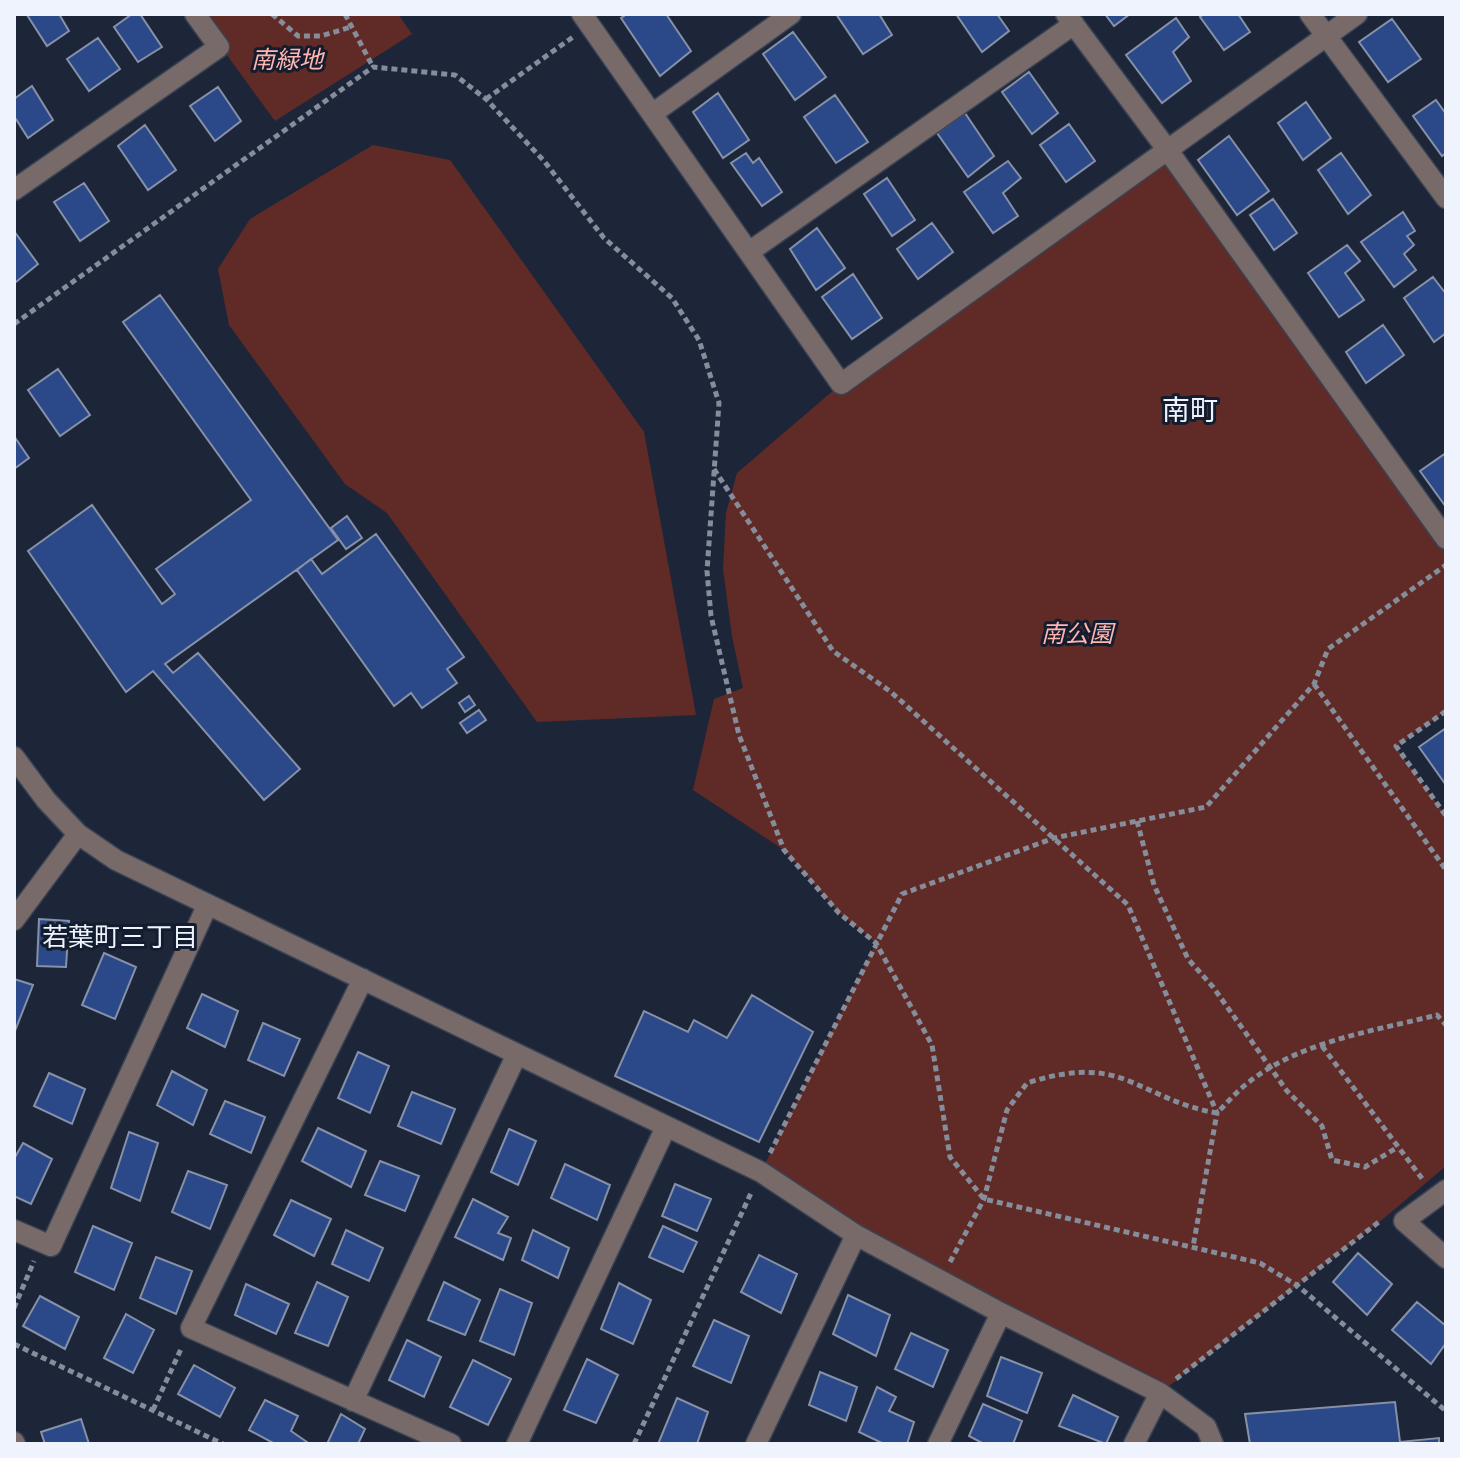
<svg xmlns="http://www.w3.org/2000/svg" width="1460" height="1458" viewBox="0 0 1460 1458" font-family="'PT Serif','Noto Sans JP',serif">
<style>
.green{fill:#602b27}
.building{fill:#2b4888;stroke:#8691a8;stroke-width:2}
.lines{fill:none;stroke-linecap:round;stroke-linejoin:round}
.minor-casing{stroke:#3a4354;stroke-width:23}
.path{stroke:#858c9a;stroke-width:5;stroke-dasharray:6 4;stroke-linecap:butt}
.minor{stroke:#776a68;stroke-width:20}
.labels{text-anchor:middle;stroke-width:6;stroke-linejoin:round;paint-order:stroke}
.park-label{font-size:24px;font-style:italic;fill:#ffb6ae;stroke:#141d2f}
.neighbourhood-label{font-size:26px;fill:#eef3fd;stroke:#141d2f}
.quarter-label{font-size:28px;fill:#eef3fd;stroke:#141d2f}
</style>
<rect width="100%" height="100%" fill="#1d2639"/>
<path class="green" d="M197,14H398L412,34L275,121Z
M373,145L450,160L644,432L696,715L537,722L387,513L345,484L229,325L218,269L250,219Z
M1169,152L1446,539V711L1396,747L1446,816V1166L1383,1219L1160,1393L761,1172L876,943L839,913L784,850L693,790L714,699L743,688L732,636L723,569L726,513L737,473L841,384Z"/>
<path class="building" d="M29,14H59L69,31L47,46L27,15Z
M132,14H140L162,47L138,62L114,27Z
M627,14H666L691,51L660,76L621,18Z
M836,14H879L892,35L863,54Z
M956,14H997L1009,31L982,52Z
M1105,14H1130L1114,26Z
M1204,14H1238L1250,32L1224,50L1200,17Z
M1176,18L1189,37L1173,52L1191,81L1162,103L1126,55Z
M1392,19L1421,59L1388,82L1359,42Z
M793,32L826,77L795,100L763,54Z
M98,38L120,69L89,91L67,59Z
M1029,72L1058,113L1032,134L1002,92Z
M32,86L53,120L28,138L14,116V99Z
M218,87L241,121L215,141L190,106Z
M718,93L749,140L723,158L693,112Z
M835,95L868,142L836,163L804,117Z
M1436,100L1446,114V153L1442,156L1413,116Z
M1306,102L1331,138L1303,160L1278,123Z
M965,113L994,156L968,177L937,133Z
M1069,124L1095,161L1066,182L1040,145Z
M145,125L176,170L148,190L118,146Z
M1229,136L1269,191L1237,215L1198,160Z
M746,153L753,163L759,158L782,192L762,206L731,163Z
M1341,153L1371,195L1348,214L1318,170Z
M1008,161L1021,178L1003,193L1018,216L993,233L964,192Z
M887,178L915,220L892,236L864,194Z
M84,183L109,221L80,241L54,202Z
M1273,199L1297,233L1274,250L1250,215Z
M1403,212L1415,231L1407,236L1414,245L1404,254L1416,270L1394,287L1361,242Z
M932,223L953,252L918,279L897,249Z
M817,228L845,268L816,290L790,249Z
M14,231L38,264L16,282L14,280Z
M1347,245L1360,261L1345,273L1364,300L1339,317L1308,273Z
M853,274L882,318L852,339L822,297Z
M1433,277L1446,294V333L1434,342L1404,298Z
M160,295L338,540L165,664L173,673L198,653L300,769L264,800L153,671L126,692L28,551L92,505L162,604L175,594L156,569L251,500L123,322Z
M1383,325L1404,355L1366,383L1346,352Z
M58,369L90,415L60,436L28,390Z
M14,436L29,458L14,469Z
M1446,453V507L1420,471Z
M347,516L362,538L346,549L331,528Z
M376,534L464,657L447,669L457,683L422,708L411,693L394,706L297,570L311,559L322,574Z
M469,696L475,705L465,712L459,703Z
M479,710L486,720L467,733L460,723Z
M1446,728V785L1419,747Z
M39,919L69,921L66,967L37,966Z
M104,953L136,967L115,1019L82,1005Z
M14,979L33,985L15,1031L14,1030Z
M202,994L238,1011L225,1047L187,1028Z
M752,995L813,1032L759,1142L615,1076L644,1011L688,1032L694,1020L727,1038Z
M263,1023L300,1039L284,1076L248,1060Z
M358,1052L389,1066L370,1113L338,1098Z
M172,1071L207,1090L193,1125L157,1105Z
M49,1073L85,1089L72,1124L34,1106Z
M412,1092L455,1109L441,1144L398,1126Z
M225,1101L265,1117L251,1153L210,1134Z
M318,1128L366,1151L351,1187L302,1161Z
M509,1129L536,1141L518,1185L491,1172Z
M129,1132L158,1143L140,1201L111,1188Z
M23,1143L52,1159L31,1204L14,1196V1159Z
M380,1161L419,1176L405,1211L365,1195Z
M565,1164L610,1185L597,1220L551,1198Z
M188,1171L227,1185L210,1229L172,1212Z
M675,1184L711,1199L697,1231L662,1216Z
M473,1199L508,1217L498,1233L511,1238L503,1260L455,1237Z
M291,1200L331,1219L314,1256L274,1235Z
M93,1226L132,1243L114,1290L75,1272Z
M663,1226L697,1242L683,1272L649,1257Z
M346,1230L383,1248L369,1281L332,1264Z
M533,1230L569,1248L558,1278L522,1260Z
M1358,1253L1392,1284L1367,1315L1333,1282Z
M759,1255L797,1274L781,1313L741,1292Z
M156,1257L192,1271L176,1314L140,1298Z
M317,1282L348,1297L328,1346L295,1333Z
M444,1282L480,1300L465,1335L428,1320Z
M619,1283L651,1300L633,1344L601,1329Z
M246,1284L289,1304L276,1334L235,1315Z
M500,1289L532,1303L514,1355L480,1341Z
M848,1295L890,1315L876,1356L833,1334Z
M40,1296L79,1317L65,1349L23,1326Z
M1417,1302L1446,1326V1343L1431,1364L1392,1330Z
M126,1314L154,1330L133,1373L104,1358Z
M714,1320L749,1336L731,1383L693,1366Z
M911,1333L948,1350L933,1387L895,1369Z
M407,1340L441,1357L424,1397L389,1380Z
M1001,1357L1042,1373L1027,1413L987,1396Z
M587,1359L618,1375L596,1423L564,1410Z
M473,1360L511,1379L488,1425L450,1407Z
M194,1365L235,1388L220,1417L178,1394Z
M820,1372L857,1387L846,1421L809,1405Z
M877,1387L896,1397L889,1411L914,1422L907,1444H884L859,1432Z
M1073,1395L1118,1417L1106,1444L1059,1426Z
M677,1398L708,1412L697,1444H658Z
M265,1400L298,1416L291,1431L307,1442L306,1444H275L249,1430Z
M1395,1402L1400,1442L1439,1438V1444H1250L1245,1414Z
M983,1404L1022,1421L1013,1444H984L969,1436Z
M341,1414L365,1429L358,1444H327Z
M81,1419L89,1444H45L41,1432Z"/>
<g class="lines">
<g class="minor-casing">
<path id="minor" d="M582,14L841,384L1357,14
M1066,14L1169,152L1446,539
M1310,14L1446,198
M652,114L791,14
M14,190L219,47L195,14
M749,252L1074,24
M14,757L46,800L78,834L116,860L761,1172L856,1235L1001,1313L1160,1393L1206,1427L1213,1444
M14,920L78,834
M363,979L191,1328L451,1444
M1446,1190L1404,1221L1446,1258
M14,1230L51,1246L207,906
M353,1401L517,1054
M14,1442L15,1444
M517,1444L666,1127
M756,1444L856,1235
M938,1444L1001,1313
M1134,1444L1160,1393"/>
</g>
<path class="path" d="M272,14L298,36H321L351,27
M345,14L373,67
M486,99L573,37
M14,324L373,67L455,75L486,99L544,161L604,238L672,298L699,340L719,403L707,571L711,616L739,735L784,850L839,913L876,943L932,1045L950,1157L984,1199L1260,1263L1298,1286L1446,1411
M714,469L833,651L891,692L1128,905L1217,1113L1193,1247
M1314,684L1446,870
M1446,711L1396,746L1446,816
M1137,821L1154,885L1188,959L1213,987L1287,1091L1322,1126L1332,1160L1365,1167L1398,1147
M1322,1046L1424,1181
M770,1153L902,894L1054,838L1206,807L1314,684L1328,649L1446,565
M950,1262L984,1199L1007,1110L1027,1083C1059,1073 1091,1067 1124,1079C1157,1092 1180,1107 1217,1113C1227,1103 1237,1091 1249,1082C1301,1041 1374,1031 1437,1015L1446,1025
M14,1308L34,1261
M14,1344L223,1444
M1176,1379L1380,1221
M153,1410L181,1349
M634,1444L752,1191"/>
<use href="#minor" class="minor"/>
</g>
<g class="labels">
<g class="park-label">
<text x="287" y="68">南緑地</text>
<text x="1077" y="642">南公園</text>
</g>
<g class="neighbourhood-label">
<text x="120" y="946">若葉町三丁目</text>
</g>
<g class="quarter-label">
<text x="1190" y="420">南町</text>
</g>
</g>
<rect width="1460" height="1458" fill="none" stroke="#eef3fd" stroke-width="32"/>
</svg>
